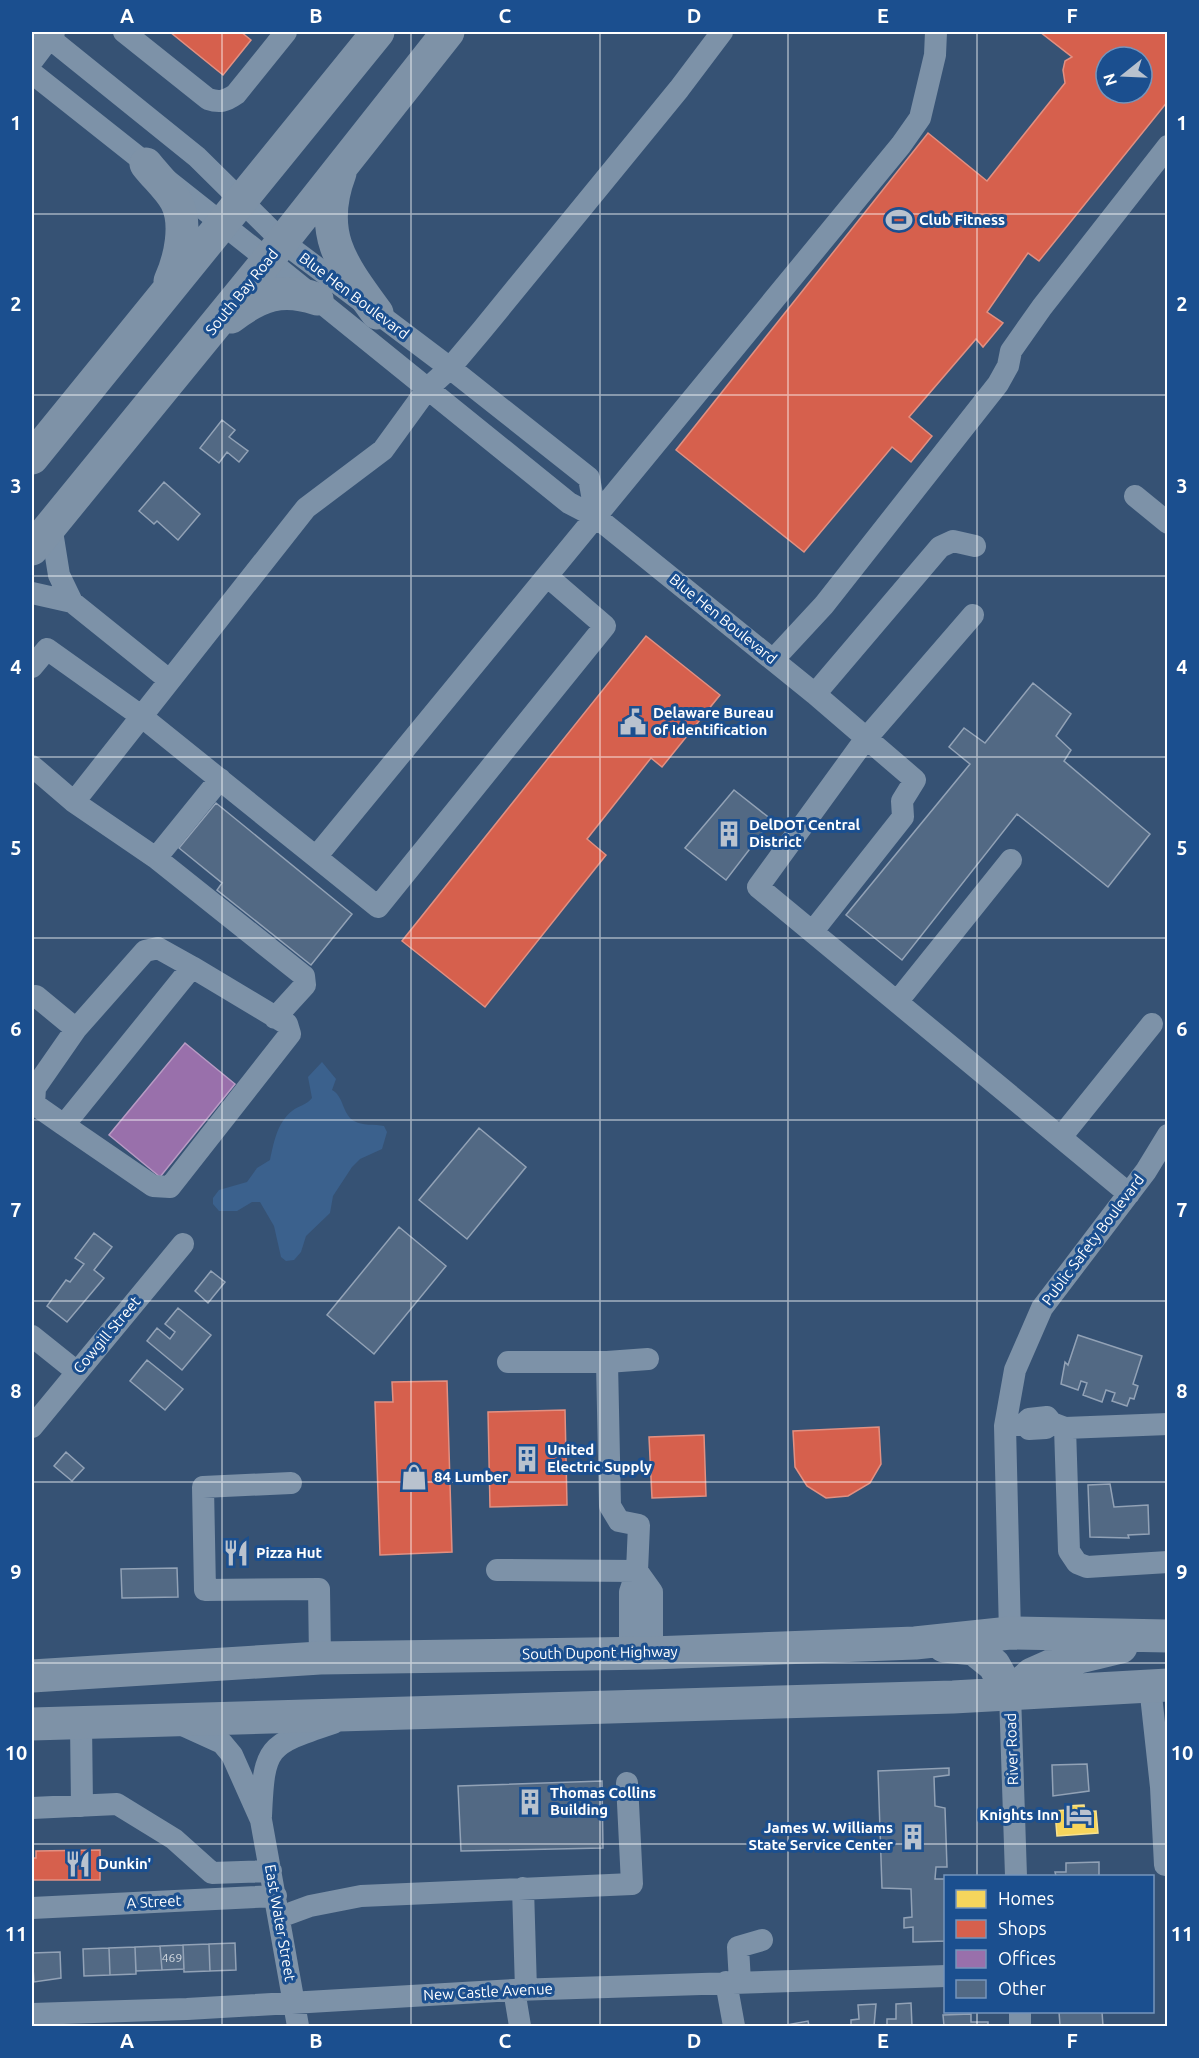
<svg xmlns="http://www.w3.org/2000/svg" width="1199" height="2058" viewBox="0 0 1199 2058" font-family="Ubuntu,sans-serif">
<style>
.water{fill:#3b618d}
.homes{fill:#f6d55c;stroke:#f9e28d;stroke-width:1.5}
.shops{fill:#d6604d;stroke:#e29082;stroke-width:1.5;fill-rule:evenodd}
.offices{fill:#9970ab;stroke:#b89bc4;stroke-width:1.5}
.building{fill:#526984;stroke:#92a2b6;stroke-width:1.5}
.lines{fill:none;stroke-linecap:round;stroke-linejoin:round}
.minor{stroke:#7d92a8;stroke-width:22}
.highway{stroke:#7e92a7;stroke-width:33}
.grid{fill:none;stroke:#fff;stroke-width:1.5;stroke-opacity:0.55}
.labels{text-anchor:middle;stroke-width:6;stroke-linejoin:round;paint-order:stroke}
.number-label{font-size:12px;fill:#d4dae0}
.poi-label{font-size:15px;font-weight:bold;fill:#fff;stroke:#1b4f8f;text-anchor:start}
.street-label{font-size:15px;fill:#fff;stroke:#1b4f8f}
.neatline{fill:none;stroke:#fff;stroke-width:2}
.grid-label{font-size:20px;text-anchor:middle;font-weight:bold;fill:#fff}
</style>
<rect width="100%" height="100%" fill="#365274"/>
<path class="water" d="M322,1062L336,1079L332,1090C344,1096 342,1114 354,1121C362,1126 375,1124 384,1126L387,1132L382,1149L360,1159L352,1167L333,1196L330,1213L306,1236L301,1252L294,1260L286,1261L281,1257L274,1226L260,1202H252L237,1211H219L213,1204V1198L219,1190L247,1182L257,1168L270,1160C274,1142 277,1123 292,1111C298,1106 307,1105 312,1098L308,1077Z"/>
<path class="homes" d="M1084,1805L1085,1812L1096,1811L1098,1833L1057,1836L1055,1811L1066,1810V1806Z"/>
<path class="shops" d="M170,32H241L251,40L223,75Z
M1040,32H1168V101L1039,261L1028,253L987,312L1003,323L983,347L976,339L909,417L932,436L911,462L892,447L804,552L676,450L928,133L987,181L1065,83L1063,70L1065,61L1072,57ZM1106,57H1142V93H1106Z
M646,636L720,695L662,767L651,758L587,839L606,855L485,1007L402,941Z
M447,1381L452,1552L380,1555L375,1402H393L392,1382Z
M565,1410L567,1505L490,1507L488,1412Z
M879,1427L881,1464L870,1483L848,1496L826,1498L807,1486L795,1467L793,1431Z
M704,1435L706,1496L652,1498L649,1437Z
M100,1850V1880H32V1858H36V1851Z"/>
<path class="offices" d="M185,1043L235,1084L160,1177L109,1135Z"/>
<path class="building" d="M222,420L235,430L229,437L248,451L239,462L227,452L219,463L200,448Z
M164,482L200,514L178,540L157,521L154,524L139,511Z
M1033,683L1071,714L1056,736L1071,750L1064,761L1150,834L1108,887L1017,814L902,960L846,915L970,764L949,747L964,728L985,743Z
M734,790L772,820L726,880L685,848Z
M216,803L352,914L311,965L217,890L222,883L179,848Z
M479,1128L526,1167L467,1239L419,1200Z
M399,1227L446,1266L374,1354L327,1315Z
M94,1233L112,1247L94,1270L104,1278L67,1322L47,1306L66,1280L70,1282L84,1264L75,1258Z
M211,1271L225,1282L208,1303L195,1291Z
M178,1308L211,1335L182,1370L147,1341L157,1328L170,1339L175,1332L165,1324Z
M1078,1335L1142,1356L1133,1384L1138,1386L1134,1399L1130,1398L1127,1406L1112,1401L1115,1393L1106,1390L1102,1402L1083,1395L1087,1383L1081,1381L1078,1390L1061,1384L1065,1362L1068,1365Z
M147,1360L183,1389L165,1410L130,1381Z
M66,1452L84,1468L72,1481L54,1466Z
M1110,1484L1114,1507L1148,1505L1149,1534L1128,1535L1129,1538L1090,1537L1088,1485Z
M177,1568L178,1597L122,1598L121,1569Z
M1087,1764L1089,1791L1053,1796L1052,1765Z
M949,1768V1775L934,1777L935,1806L945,1808L947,1867H936L935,1879H946V1941L913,1942V1927L904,1928V1918L912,1917L911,1889L882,1888L878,1771Z
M602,1781L603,1848L461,1851L458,1786Z
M1099,1862V1876H1056L1055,1872H1066V1863Z
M235,1943L236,1970L210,1971L209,1944Z
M209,1944L210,1971L184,1972L183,1945Z
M183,1945L184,1969L162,1970L160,1946Z
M160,1946L162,1970L136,1971L135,1947Z
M135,1947L136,1974L110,1975L109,1948Z
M109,1948L110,1975L84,1976L83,1949Z
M60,1952L61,1978L34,1982L32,1953Z
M32,1953L34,1982H32Z
M911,2003L912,2026H887V2019H896V2004Z
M876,2004L874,2026H851V2020L859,2019L858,2005Z
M1059,2012H1102L1103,2026L1060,2025Z
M971,2014V2022H988V2026H944L943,2015Z
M808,2021L809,2026H781Z"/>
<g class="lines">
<path class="minor" d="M42,32L197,157L283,242L450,368L589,478L596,517
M124,32L208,99C220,103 226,101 236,94L286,32
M32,61L54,32
M32,73L282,271L569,503L596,517L815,694L940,547L953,541L975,546
M1135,496L1168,523
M51,525L59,575L72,602L169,680
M32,593L72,602
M973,615L864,741L758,887L1129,1194
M773,660L824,605L998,384L1008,366L1011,351L1042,307L1168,146
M32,667L47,649L141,716L316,857L901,145L920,118L935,55L936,32
M32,766L74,802
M316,857L378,907L605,626L547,576
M156,858L220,779
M813,931L903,817L902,801L915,780L815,694
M36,996L76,1029L35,1088L34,1104L64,1125L192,967L158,948L145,951L76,1029
M897,1002L1011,860
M275,1018L305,985L304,976L156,858L74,802L306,508L383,450L428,388L450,368L482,330L679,89L722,32
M64,1125L153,1186L170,1187L290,1034L287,1024L192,967
M1061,1137L1152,1024
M32,1336L77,1372
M508,1362H607
M1052,1423L1065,1428L1168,1424
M1005,1426L1024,1424L1029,1429L1046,1428L1052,1423L1047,1417L1029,1419L1024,1424
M32,1427L183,1244
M1065,1428L1069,1551L1077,1563L1087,1567L1168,1562
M291,1483L203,1487L205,1590L319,1589L320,1658
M497,1570L637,1571L639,1525L619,1521L610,1506L607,1362L648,1359
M1010,1633L1005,1426L1015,1370L1042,1308L1146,1171L1168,1135
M630,1653V1592L637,1571L652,1592V1653
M1150,1686L1161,1787L1165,1865H1168
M1010,1694L1016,1876
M81,1723L82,1806
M178,1723L222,1743L232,1755L261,1820L298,2026
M32,1808L117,1804L174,1839L212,1873L271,1871
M261,1816C264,1746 267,1745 333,1723
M523,1888L526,1990
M32,1908L276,1896
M280,1917L310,1906L361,1896L632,1884L627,1783
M726,1982L734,2026
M740,1982L738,1947L762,1940
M514,1990L520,2026
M1020,2012V2026
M32,2014L187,2009L514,1990L946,1976"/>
<path class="highway" d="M146,164C155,176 169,188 176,201C188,224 180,259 170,281
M340,173C317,234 342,265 377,313
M231,317C260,295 282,287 317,299
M32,458L378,32
M32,549L259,271L448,32
M944,1646L974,1649L994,1665L1010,1694L1032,1674L1059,1662L1121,1647
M32,1676L320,1658L652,1653L915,1643L1010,1633L1168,1636
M32,1724L953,1697L1168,1685"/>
</g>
<path class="grid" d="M222,32V2026M411,32V2026M600,32V2026M788,32V2026M977,32V1876M32,214H1168M32,395H1168M32,576H1168M32,757H1168M32,938H1168M32,1120H1168M32,1301H1168M32,1482H1168M32,1663H1168M32,1844H1168M977,2012V2026"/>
<defs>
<g id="stadium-bare" transform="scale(2.07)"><path d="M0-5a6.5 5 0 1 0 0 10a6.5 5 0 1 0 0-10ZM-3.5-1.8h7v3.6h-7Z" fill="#b9c2ce" stroke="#1b4f8f" stroke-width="2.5" paint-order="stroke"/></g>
<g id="civic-bare" transform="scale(2.07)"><path d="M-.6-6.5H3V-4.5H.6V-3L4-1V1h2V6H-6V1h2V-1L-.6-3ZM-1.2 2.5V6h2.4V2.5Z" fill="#b9c2ce" stroke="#1b4f8f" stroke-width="2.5" paint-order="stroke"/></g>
<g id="building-bare" transform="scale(2.07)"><path d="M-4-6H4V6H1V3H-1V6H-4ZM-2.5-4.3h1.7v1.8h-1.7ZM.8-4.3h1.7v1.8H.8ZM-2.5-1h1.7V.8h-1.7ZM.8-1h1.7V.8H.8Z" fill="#b9c2ce" stroke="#1b4f8f" stroke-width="2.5" paint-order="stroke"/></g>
<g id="shop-bare" transform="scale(2.07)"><path d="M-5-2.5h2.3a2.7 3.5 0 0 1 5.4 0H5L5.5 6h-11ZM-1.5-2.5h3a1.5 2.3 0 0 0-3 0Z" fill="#b9c2ce" stroke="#1b4f8f" stroke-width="2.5" paint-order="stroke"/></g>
<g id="restaurant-bare" transform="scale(2.07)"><path d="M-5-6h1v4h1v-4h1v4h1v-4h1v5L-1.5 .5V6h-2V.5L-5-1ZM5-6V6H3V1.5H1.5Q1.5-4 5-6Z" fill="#b9c2ce" stroke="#1b4f8f" stroke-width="2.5" paint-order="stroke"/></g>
<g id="hotel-bare" transform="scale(2.07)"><path d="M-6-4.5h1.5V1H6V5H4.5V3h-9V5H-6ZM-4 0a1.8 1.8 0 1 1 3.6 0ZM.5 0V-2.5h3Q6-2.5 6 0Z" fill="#b9c2ce" stroke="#1b4f8f" stroke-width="2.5" paint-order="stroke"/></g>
</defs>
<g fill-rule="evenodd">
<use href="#stadium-bare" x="899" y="220"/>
<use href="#civic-bare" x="633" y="722"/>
<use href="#building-bare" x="729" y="834"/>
<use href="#building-bare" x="527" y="1459"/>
<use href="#shop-bare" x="414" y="1477"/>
<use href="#restaurant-bare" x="236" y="1553"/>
<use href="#building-bare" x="530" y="1802"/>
<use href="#hotel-bare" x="1079" y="1815"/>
<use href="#building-bare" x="913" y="1837"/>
<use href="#restaurant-bare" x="78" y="1864"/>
</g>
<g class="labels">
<g class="number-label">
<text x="172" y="1962">469</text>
</g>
<g class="poi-label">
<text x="919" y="225">Club Fitness</text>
<text x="653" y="718">Delaware Bureau<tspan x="653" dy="17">of Identification</tspan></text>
<text x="749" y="830">DelDOT Central<tspan x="749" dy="17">District</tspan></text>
<text x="547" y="1455">United<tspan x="547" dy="17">Electric Supply</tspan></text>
<text x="434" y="1482">84 Lumber</text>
<text x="256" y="1558">Pizza Hut</text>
<text x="550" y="1798">Thomas Collins<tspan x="550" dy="17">Building</tspan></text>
<text x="1059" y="1820" text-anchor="end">Knights Inn</text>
<text x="893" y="1833" text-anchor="end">James W. Williams<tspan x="893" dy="17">State Service Center</tspan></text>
<text x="98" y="1869">Dunkin'</text>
</g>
<g class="street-label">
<text transform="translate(242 292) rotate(-51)" y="5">South Bay Road</text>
<text transform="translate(354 296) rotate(37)" y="5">Blue Hen Boulevard</text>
<text transform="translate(723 619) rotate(39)" y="5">Blue Hen Boulevard</text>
<text transform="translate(1093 1240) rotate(-53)" y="5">Public Safety Boulevard</text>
<text transform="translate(107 1335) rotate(-50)" y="5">Cowgill Street</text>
<text transform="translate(600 1653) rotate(-1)" y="5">South Dupont Highway</text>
<text transform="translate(1012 1749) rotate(-92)" y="5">River Road</text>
<text transform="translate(154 1902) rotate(-3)" y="5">A Street</text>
<text transform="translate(280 1923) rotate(80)" y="5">East Water Street</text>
<text transform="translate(488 1992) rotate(-3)" y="5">New Castle Avenue</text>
</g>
</g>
<rect width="1199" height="2058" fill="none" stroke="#1b4f8f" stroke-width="66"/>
<rect x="944" y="1875" width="210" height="138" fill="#1b4f8f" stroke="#7695bc" stroke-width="1.5"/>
<rect x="956" y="1890" width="30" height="18" fill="#f6d55c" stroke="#7695bc" stroke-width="1.5"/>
<text x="998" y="1905" font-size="18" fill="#ffffff">Homes</text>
<rect x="956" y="1920" width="30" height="18" fill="#d6604d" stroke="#7695bc" stroke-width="1.5"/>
<text x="998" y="1935" font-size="18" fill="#ffffff">Shops</text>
<rect x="956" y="1950" width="30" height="18" fill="#9970ab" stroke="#7695bc" stroke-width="1.5"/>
<text x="998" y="1965" font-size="18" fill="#ffffff">Offices</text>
<rect x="956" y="1980" width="30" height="18" fill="#526984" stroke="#7695bc" stroke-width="1.5"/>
<text x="998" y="1995" font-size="18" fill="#ffffff">Other</text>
<g transform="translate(1124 75) rotate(252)"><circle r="28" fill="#1b4f8f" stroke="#7695bc" stroke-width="1.5"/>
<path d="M0-4.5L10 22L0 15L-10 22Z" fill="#b9c2ce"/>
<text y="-9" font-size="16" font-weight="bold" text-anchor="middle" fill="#ffffff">N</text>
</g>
<rect x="33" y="33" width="1133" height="1992" class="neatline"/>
<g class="grid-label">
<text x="127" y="23">A</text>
<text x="316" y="23">B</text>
<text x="505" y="23">C</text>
<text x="694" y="23">D</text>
<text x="883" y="23">E</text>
<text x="1072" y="23">F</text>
<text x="16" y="130">1</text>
<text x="1182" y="130">1</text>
<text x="16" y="311">2</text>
<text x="1182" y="311">2</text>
<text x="16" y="493">3</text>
<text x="1182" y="493">3</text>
<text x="16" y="674">4</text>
<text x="1182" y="674">4</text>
<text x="16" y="855">5</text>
<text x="1182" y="855">5</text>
<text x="16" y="1036">6</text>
<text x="1182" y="1036">6</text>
<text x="16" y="1217">7</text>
<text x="1182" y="1217">7</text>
<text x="16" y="1398">8</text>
<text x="1182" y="1398">8</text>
<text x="16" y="1579">9</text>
<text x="1182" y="1579">9</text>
<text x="16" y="1760">10</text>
<text x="1182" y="1760">10</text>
<text x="16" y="1941">11</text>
<text x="1182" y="1941">11</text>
<text x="127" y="2048">A</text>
<text x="316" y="2048">B</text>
<text x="505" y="2048">C</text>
<text x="694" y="2048">D</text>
<text x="883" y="2048">E</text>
<text x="1072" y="2048">F</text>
</g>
</svg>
